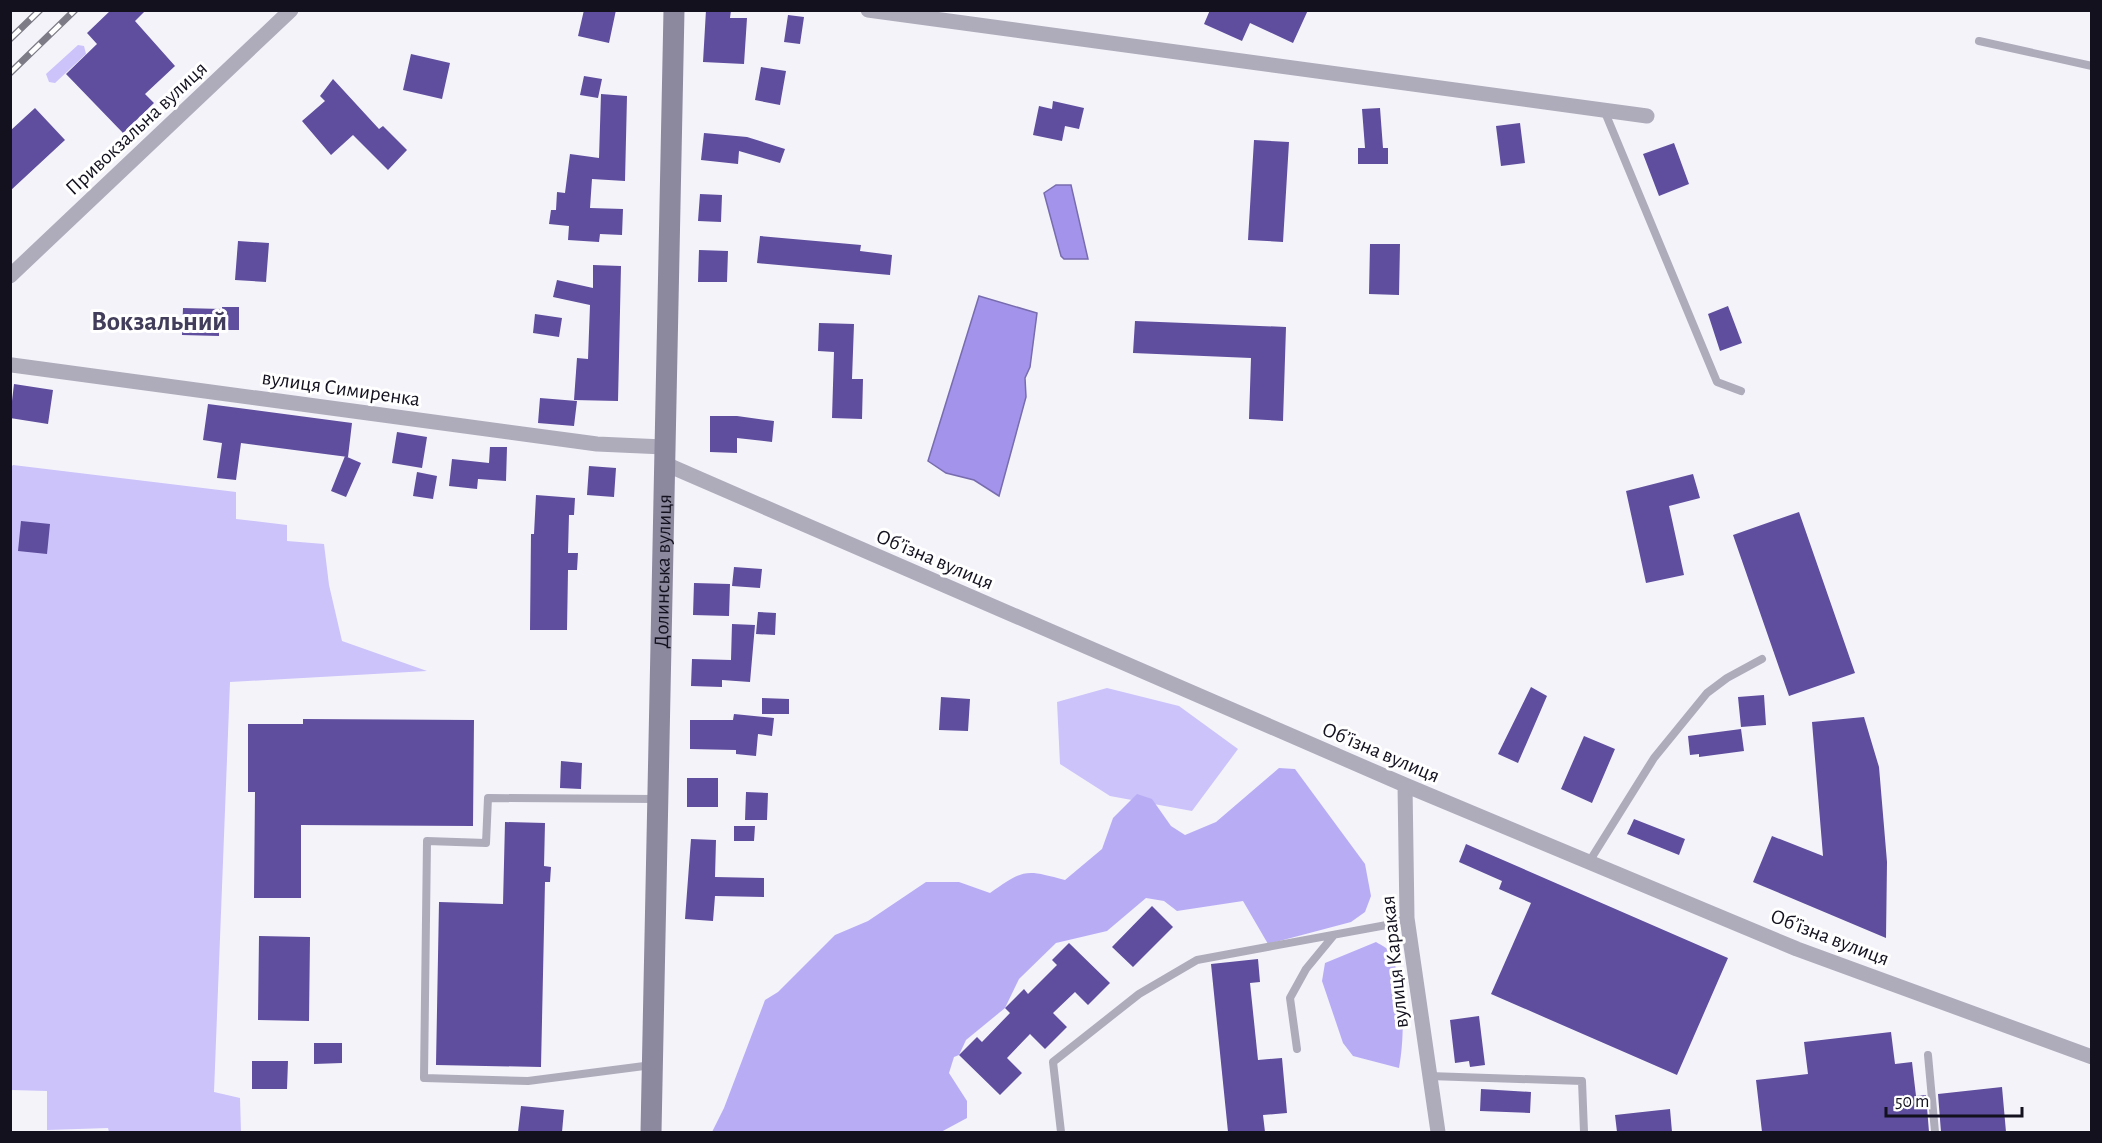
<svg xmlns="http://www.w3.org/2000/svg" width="2102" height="1143" viewBox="0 0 2102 1143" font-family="'Alegreya Sans',sans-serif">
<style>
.green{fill:#cbc3fa}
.forest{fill:#b8adf4}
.water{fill:#a493eb;stroke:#786cae;stroke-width:1.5}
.building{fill:#5f4d9e}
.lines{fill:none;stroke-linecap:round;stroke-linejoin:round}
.service{stroke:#aeacbb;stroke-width:8}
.minor{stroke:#aeacbb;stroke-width:15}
.secondary{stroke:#8c899f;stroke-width:21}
.rail-casing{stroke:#7d7c86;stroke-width:7}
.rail{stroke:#fff;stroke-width:4.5;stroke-dasharray:14;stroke-linecap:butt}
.labels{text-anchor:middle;stroke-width:6;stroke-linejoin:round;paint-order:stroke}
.street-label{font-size:21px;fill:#13111e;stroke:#fff}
.district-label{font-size:27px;font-weight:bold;fill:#423d5a;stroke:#fff}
</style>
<rect width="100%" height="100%" fill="#f4f3fa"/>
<path class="green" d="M78,45L84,46L86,54L55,83L49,82L46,74Z
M13,465L236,492V519L287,525V541L324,544L329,585L342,641L427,671L230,682L214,1092L240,1098L241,1132H109L108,1128L47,1130V1091L11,1090L10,468Z
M1107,688L1179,706L1238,749L1192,811L1110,796L1060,764L1057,702Z"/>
<path class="forest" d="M1279,768L1295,769L1365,864L1371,896L1365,912L1351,922L1268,944L1243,901L1177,911L1164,901L1146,898L1107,931L1056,943L1019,979L1005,1008L966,1040L959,1055L954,1057L949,1073L967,1101V1118L941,1132H712L724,1108L765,1000L778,992L835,935L868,921L926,882H959L990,893C1024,869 1025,869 1065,880L1102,849L1113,818L1137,794L1152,799L1171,826L1185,835L1216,822Z
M1376,942C1381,945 1388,948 1390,953C1405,982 1405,1037 1399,1068L1353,1056L1343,1043L1322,981L1325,963Z"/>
<path class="water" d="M1056,185H1071L1088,259H1064L1061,256L1044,193Z
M979,296L1037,313L1030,367L1025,378L1026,397L999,496L974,480L946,473L928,461Z"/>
<path class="building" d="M111,10H146L135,21L175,66L145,94L154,103L123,133L66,74L97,44L87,33Z
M584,10H616L609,43L578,36Z
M706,10H731L730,18H747L744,64L703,62Z
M1210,10H1308L1293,43L1250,23L1242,41L1204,24Z
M788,15L804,17L800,44L784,42Z
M411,54L450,63L442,99L403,90Z
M761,67L786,71L780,105L755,100Z
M584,76L602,79L598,98L580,95Z
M333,79L379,129L383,126L407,150L388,170L353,135L331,155L302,121L325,101L320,96Z
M601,94L627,96L625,181L592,179L590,208L623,209L622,235L600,234L599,242L568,240L569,226L549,224L551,210H556L557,192L565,193L570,154L599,158Z
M1053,101L1084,108L1079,129L1065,126L1062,141L1033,135L1039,106L1052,109Z
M35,108L65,140L10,191V131Z
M1380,108L1383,148H1388V164H1358V148H1365L1362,109Z
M1520,123L1525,163L1501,166L1496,126Z
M704,133L747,137L785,149L780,163L739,151L738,164L701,160Z
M1254,140L1289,142L1283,242L1248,240Z
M1674,143L1689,184L1659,196L1643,154Z
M700,194L722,195L721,222L698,221Z
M760,236L861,245L860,251L892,255L890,275L757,263Z
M238,241L269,243L266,282L235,280Z
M1370,244H1400L1399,295L1369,294Z
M699,250L728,251L727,282H698Z
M593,265L621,266L618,401L574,400L577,358L588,359L590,305L553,297L557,280L593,288Z
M1728,306L1742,343L1720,351L1708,314Z
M222,307H239V330H219V336L182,335L183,308L222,309Z
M535,314L562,318L559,337L533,333Z
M1135,321L1286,327L1283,421L1249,419L1251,358L1133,353Z
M819,323L854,324L852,379H863L862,419L832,418L834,352L818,351Z
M14,384L53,390L48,424L10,418Z
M540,398L577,401L574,426L538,423Z
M208,404L352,423L348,457L241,443L236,480L217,478L222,443L203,440Z
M710,416H737L774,421L772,442L737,438V453L710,452Z
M397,432L427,437L422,468L392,463Z
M490,447H507L506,481L478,479L477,489L449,486L452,459L489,463Z
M345,456L361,463L346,497L331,491Z
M589,466L616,468L614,497L587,495Z
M417,472L437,476L433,499L413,496Z
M1693,474L1700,498L1669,506L1684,575L1646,583L1626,491Z
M536,495L575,498L574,515H569L568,553H578L577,570H568L567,630H530L531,534H534Z
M1799,512L1855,673L1789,696L1733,535Z
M21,521L50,524L47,554L18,551Z
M734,567L762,569L760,588L732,586Z
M694,583L730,584L729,616L693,615Z
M758,612L776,613L775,635L756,634Z
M732,624L755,625L750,682L722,680V687L691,686L692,659L731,660Z
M1531,687L1547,696L1518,763L1498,754Z
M1764,695L1766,725L1741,727L1738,697Z
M941,697L970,699L968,731L939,730Z
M762,698L789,699V714H762Z
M734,714L774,718L772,736L758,734L756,756L736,754V750L690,749V720H733Z
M1864,717L1879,767L1887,862L1886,938L1753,882L1772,836L1823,856L1812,722Z
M303,719L474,720L473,826L301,825V898H254L255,792H248V724H303Z
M1741,729L1744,751L1699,757V754L1690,755L1688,736Z
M1584,736L1615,749L1592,803L1561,789Z
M561,761L582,763L581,789L560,788Z
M687,778H718V807H687Z
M746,792L768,793L767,820H745Z
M1634,819L1685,839L1679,855L1627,834Z
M505,822L545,823L544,866L551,867L550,882H545L541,1067L436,1065L439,902L503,904Z
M734,826H755L754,841H734Z
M691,839L716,840L715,877L764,878V897L715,896L713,921L685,919Z
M1466,844L1728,958L1677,1075L1491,994L1531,903L1499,889L1502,881L1459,862Z
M1152,906L1173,927L1133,967L1112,947Z
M259,936L310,937L309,1021L258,1020Z
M1069,943L1110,983L1088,1005L1075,992L1053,1013L1067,1027L1045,1049L1030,1034L1007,1058L1022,1073L1000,1095L959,1055L977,1037L982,1042L1010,1013L1005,1008L1024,989L1028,994L1057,965L1052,960Z
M1258,959L1260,982L1250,983L1258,1060L1282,1058L1287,1113L1263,1115L1265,1132H1228L1211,964Z
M1479,1016L1485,1065L1470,1067L1469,1061L1455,1063L1450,1020Z
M1891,1032L1895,1064L1912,1062L1916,1096L1926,1095L1929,1132H1762L1756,1080L1808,1074L1804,1042Z
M314,1043H342V1063L314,1064Z
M252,1061H288L287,1089H252Z
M2002,1087L2006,1132H1941L1938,1094Z
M1481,1089L1531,1092L1530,1113L1480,1111Z
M521,1106L564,1110L562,1132H518Z
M1670,1109L1672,1132H1617L1615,1115Z"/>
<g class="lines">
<path class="service" d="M1979,41L2092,66
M1604,110L1717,382L1741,391
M1589,862L1654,758L1707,693L1727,678L1762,659
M1297,1049L1290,998L1306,969L1334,935
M1928,1055L1935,1132
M652,1065L528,1081L424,1078L427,841L486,843L488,798L656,799
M1429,1076L1582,1081L1584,1132
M1061,1132L1053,1062L1139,994L1197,960L1392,924L1407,918"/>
<path class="minor" d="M868,10L1647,116
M10,276L291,10
M12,365L597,444L664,447
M663,463L1405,785L1797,949L2092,1057
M1405,785L1407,918L1438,1132"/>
<path class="secondary" id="s1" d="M651,1132L674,10"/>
<g class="rail-casing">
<path id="rail" d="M10,39L40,10
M10,73L75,10"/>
</g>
<use href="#rail" class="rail"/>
</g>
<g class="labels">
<g class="street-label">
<text transform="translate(136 128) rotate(-43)" y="7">Привокзальна вулиця</text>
<text transform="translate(341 388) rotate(8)" y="7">вулиця Симиренка</text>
<text transform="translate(935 559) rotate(23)" y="7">Обʼїзна вулиця</text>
<text dy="7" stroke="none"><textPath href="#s1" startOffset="561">Долинська вулиця</textPath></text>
<text transform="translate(1381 752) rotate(23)" y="7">Обʼїзна вулиця</text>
<text transform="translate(1830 937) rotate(21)" y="7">Обʼїзна вулиця</text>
<text transform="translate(1394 962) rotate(-96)" y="7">вулиця Каракая</text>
</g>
<g class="district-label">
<text x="159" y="330">Вокзальний</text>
</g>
</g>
<rect width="2102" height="1143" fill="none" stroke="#13111e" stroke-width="24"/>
<path d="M1886 1107v9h136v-9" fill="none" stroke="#13111e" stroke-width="3"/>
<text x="1895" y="1107" font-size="18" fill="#13111e" stroke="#ffffff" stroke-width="4.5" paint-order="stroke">50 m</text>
</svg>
